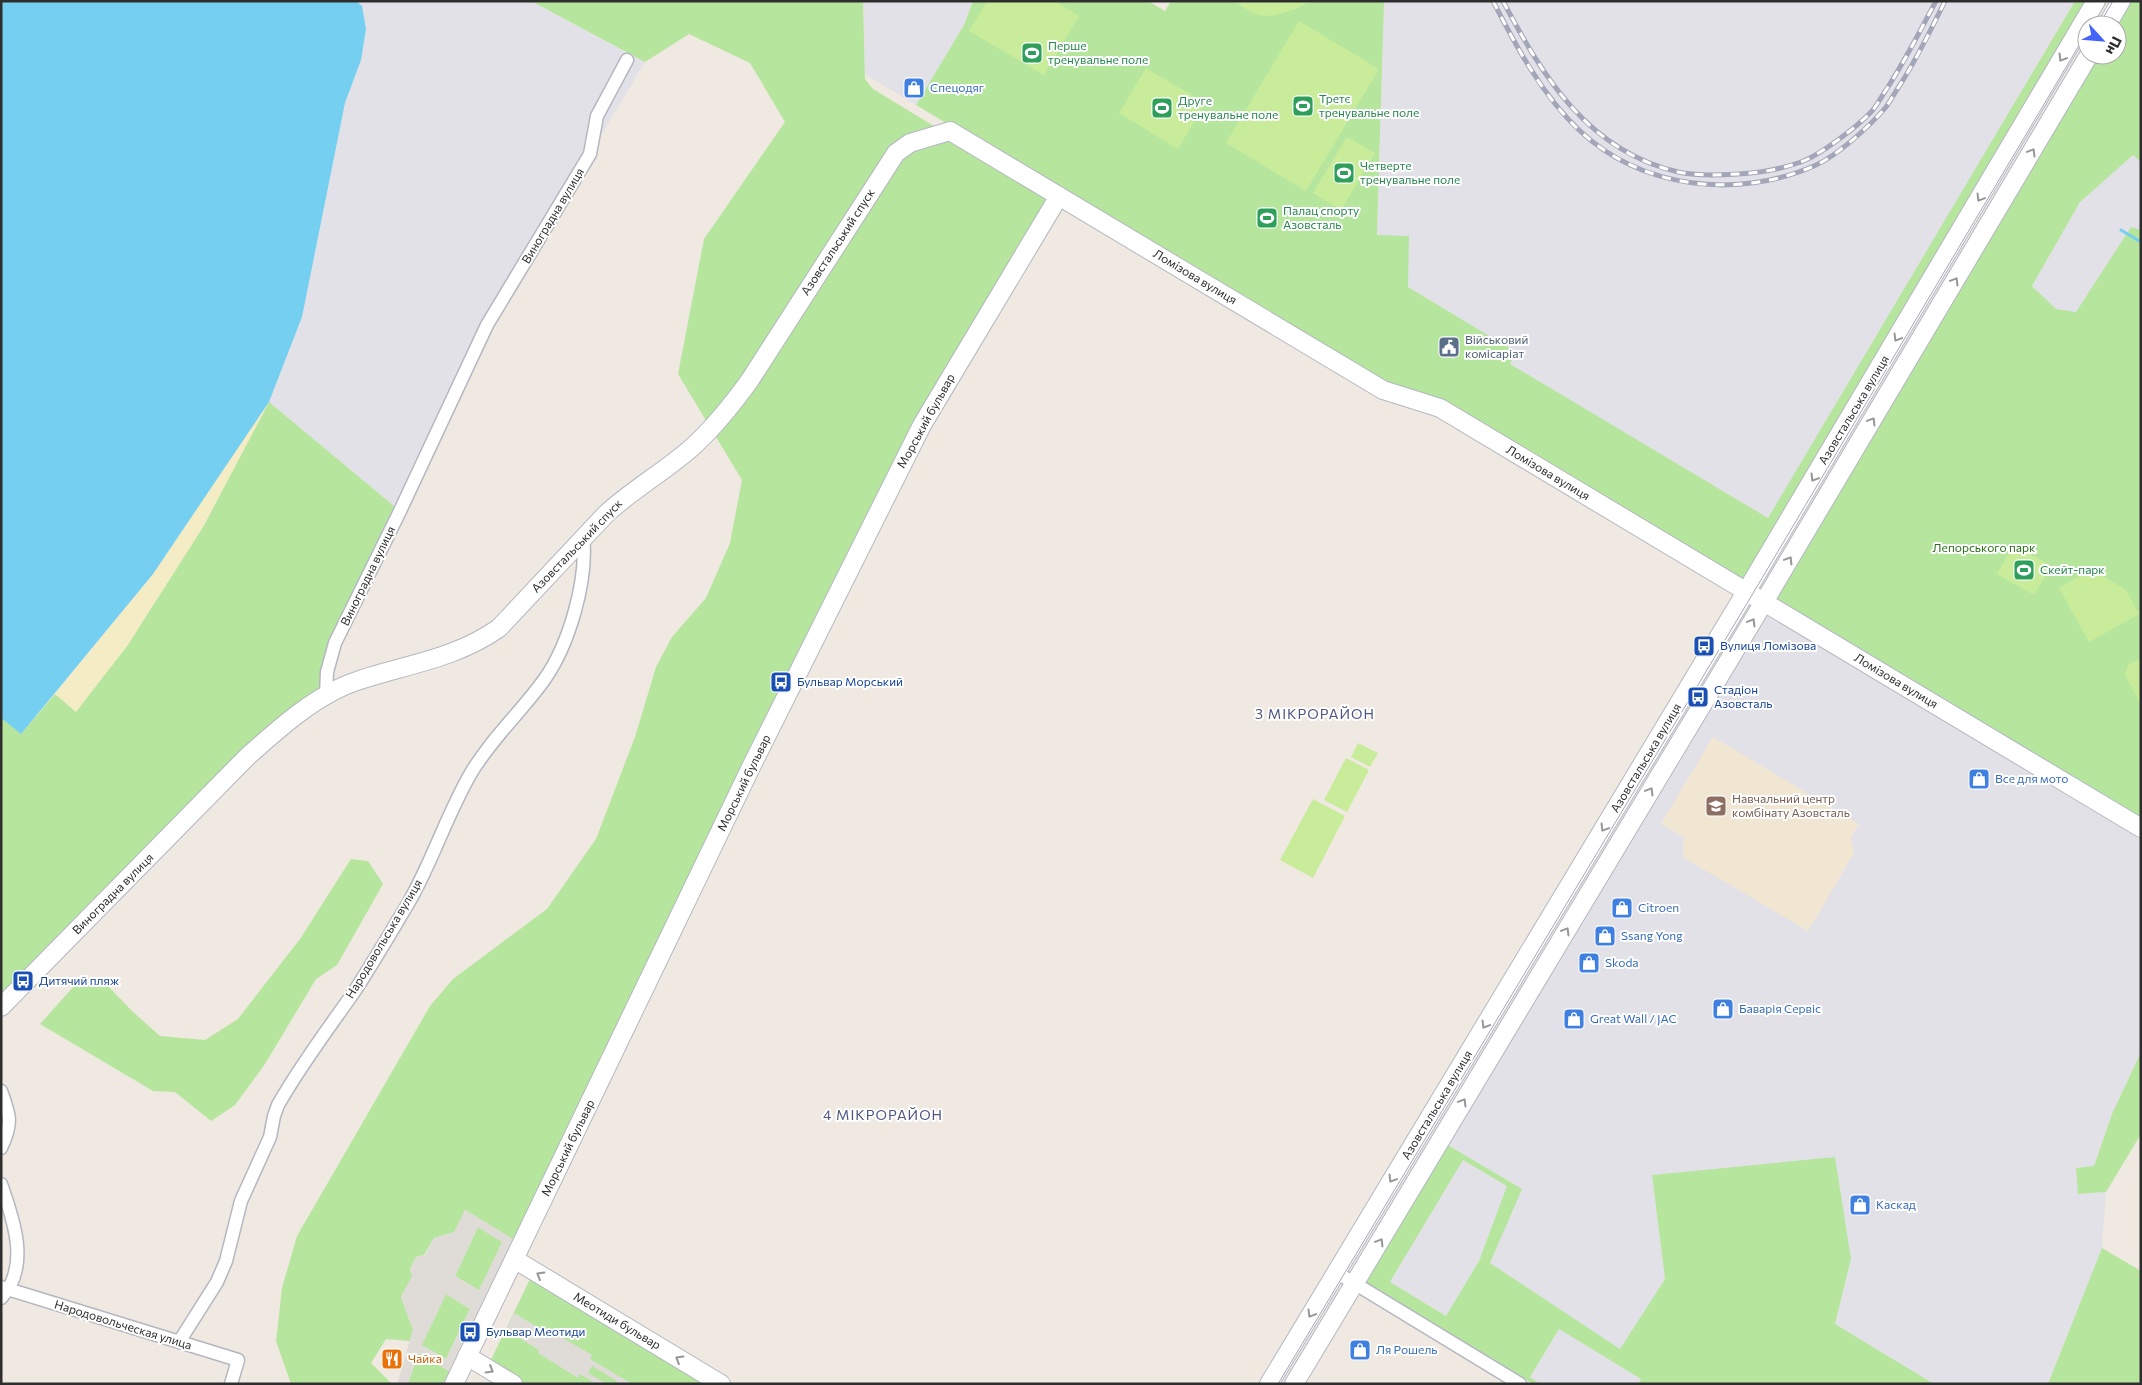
<svg xmlns="http://www.w3.org/2000/svg" width="2142" height="1385" viewBox="0 0 2142 1385" font-family="Commissioner,sans-serif">
<style>
.industrial{fill:#e3e1e8;fill-rule:evenodd}
.education{fill:#f0e6d1}
.green{fill:#b6e59e;fill-rule:evenodd}
.sand{fill:#f3ecc5}
.pitch{fill:#c9ec9a}
.plaza{fill:#dfdcd8;fill-rule:evenodd}
.water{fill:#75cff0}
.lines{fill:none;stroke-linecap:round;stroke-linejoin:round}
.stream{stroke:#75cff0;stroke-width:3}
.street-casing{stroke:#b4b7c1;stroke-width:15}
.secondary-casing{stroke:#b4b7c1;stroke-width:20}
.street{stroke:#fff;stroke-width:12}
.secondary{stroke:#fff;stroke-width:18}
.tram{stroke:#a3a6b8;stroke-width:1}
.rail-casing{stroke:#a3a6b8;stroke-width:5}
.rail{stroke:#fff;stroke-width:3;stroke-dasharray:9;stroke-linecap:butt}
.oneway{stroke:#969696}
.labels{text-anchor:middle;stroke-width:4;stroke-linejoin:round;paint-order:stroke}
.leisure-label{font-size:12px;fill:#27864d;stroke:#fff;text-anchor:start}
.shop-label{font-size:12px;fill:#366cbe;stroke:#fff;text-anchor:start}
.street-label{font-size:12px;fill:#2e2e2e;stroke:#fff}
.service-label{font-size:12px;fill:#4e5e75;stroke:#fff;text-anchor:start}
.park-label{font-size:12px;fill:#2c6e1b;stroke:#fff}
.transit-label{font-size:12px;fill:#164399;stroke:#fff;text-anchor:start}
.education-label{font-size:12px;fill:#785e54;stroke:#fff;text-anchor:start}
.food-label{font-size:12px;fill:#c56008;stroke:#fff;text-anchor:start}
.neighbourhood-label{font-size:14px;letter-spacing:1px;fill:#4d5680;stroke:#fff}
</style>
<rect width="100%" height="100%" fill="#efe9e1"/>
<path class="industrial" d="M356,1H531L645,62L487,325L400,511L269,402L302,317L345,103L361,60L362,7Z
M863,1H973L964,25L916,105L865,74Z
M1384,1H2075L1769,519L1510,364L1516,352L1408,287L1377,235Z
M2133,154L2141,162V230L2131,227L2077,312L2056,309L2032,286L2080,202Z
M1767,609L2141,833V1052L2112,1114L2094,1166L2079,1194L2106,1192L2102,1248L2048,1384H1934L1835,1324L1851,1259L1652,1175L1665,1279L1620,1350L1490,1263L1521,1189L1446,1144ZM1662,824L1854,853L1683,857L1684,837Z
M1463,1160L1507,1186L1479,1261L1446,1316L1390,1282Z
M1559,1329L1641,1379L1638,1384H1540L1530,1377Z"/>
<path class="education" d="M1713,737L1859,824L1851,838L1854,853L1808,931L1683,857L1684,837L1661,824Z"/>
<path class="green" d="M531,1H863L865,79L873,89L1052,198L916,424L518,1242L465,1210L455,1232L434,1238L424,1255L416,1257L410,1269L413,1276L401,1297L413,1330L410,1341L386,1339L371,1363L392,1384H291L276,1341L282,1288L297,1236L430,1006L453,979L547,909L596,839L635,737L656,667L672,637L706,598L730,543L742,480L678,374L704,239L785,122L750,63L689,34L645,62Z
M973,1H1148L1165,11L1171,1H1234L1256,14H1269L1295,9L1309,1H1384L1377,235L1409,236L1408,287L1516,352L1510,364L1768,518L2075,1H2089L1743,584L1383,384L916,105L964,25Z
M2127,1H2141V162L2133,155L2080,202L2032,286L2056,309L2076,312L2131,227L2141,230V823L1771,602L2096,55H2117V25Z
M269,402L400,511L335,643L326,695L268,739L1,1007V718L21,734L55,694L76,711L127,646L203,527Z
M351,859L368,861L383,884L337,965L316,979L265,1064L235,1105L211,1121L175,1092L153,1091L40,1024L75,985L109,987L132,1011L160,1036L205,1040L238,1019L300,939Z
M2141,1052V1134L2106,1192L2078,1194L2076,1168L2094,1166L2112,1114Z
M1446,1144L1522,1189L1490,1263L1620,1349L1665,1279L1652,1175L1835,1157L1851,1259L1835,1324L1934,1384H1638L1641,1379L1559,1329L1530,1377L1540,1384H1533L1364,1282ZM1463,1160L1507,1186L1479,1261L1446,1316L1390,1282Z
M478,1227L503,1242L479,1291L455,1276Z
M2102,1248L2141,1271V1384H2048Z
M531,1277L708,1384H526L490,1362Z
M446,1294L470,1309L446,1359L421,1345Z
M418,1353L454,1374L450,1384H408Z"/>
<path class="sand" d="M269,402L203,527L127,646L76,712L55,694L153,574Z"/>
<path class="pitch" d="M987,1H1055L1079,16L1044,75L969,31Z
M1234,1H1309C1296,10 1271,20 1255,14C1248,11 1241,5 1234,1Z
M1299,21L1379,69L1306,191L1226,143Z
M1146,68L1205,103L1178,149L1119,113Z
M1347,137L1375,153L1341,210L1313,193Z
M2014,544L2051,566L2034,595L1997,574Z
M2091,569L2126,590L2139,614L2089,642L2059,588Z
M2137,660L2141,661V705L2125,675L2128,665Z
M1358,743L1378,753L1370,767L1351,757Z
M1346,758L1369,770L1347,812L1324,800Z
M1313,799L1345,816L1313,878L1280,860Z"/>
<path class="plaza" d="M465,1210L518,1242L454,1374L419,1353L408,1384H397L413,1330L401,1297L412,1276L410,1269L416,1257L425,1255L434,1238L454,1232ZM478,1227L502,1242L479,1290L455,1276ZM446,1294L470,1309L446,1359L422,1345Z
M514,1313L549,1334L551,1331L592,1355L590,1359L632,1384H615L617,1381L592,1366L588,1373L607,1384H596L580,1374L578,1378L538,1353L539,1350L506,1330Z"/>
<path class="water" d="M1,1H356L362,6L366,29L361,60L345,103L302,317L269,402L153,574L21,734L1,718Z"/>
<g class="lines">
<path class="stream" d="M2121,230L2141,242"/>
<g class="street-casing">
<path id="street" d="M326,695L327,672L335,643L400,511L487,325L590,154L597,116L627,60
M1,1091C10,1115 13,1123 1,1148
M1,1184C13,1218 31,1267 1,1298
M1336,1272L1520,1384
M1,1287L238,1360L231,1384
M179,1342L217,1282L226,1261L241,1201L270,1137L274,1116L278,1105C300,1066 328,1029 354,992C373,963 391,932 409,902C433,860 447,814 471,773C491,739 521,712 544,680C569,645 588,580 583,537"/>
</g>
<g class="secondary-casing">
<path id="secondary" d="M2107,25L2121,1
M1,1007L247,757C278,729 317,694 357,681C407,664 455,659 499,628L606,514C632,490 662,473 689,450C712,430 732,405 750,380L896,153L910,143L950,131L1383,390L1440,408L2141,828
M514,1259L721,1384
M467,1356L513,1384
M454,1384L752,765L922,425L1059,196
M1269,1384L1746,592L2096,1
M1294,1384L1764,602L2089,55"/>
</g>
<use href="#street" class="street"/>
<use href="#secondary" class="secondary"/>
<path class="tram" d="M2099,25L2113,1
M1278,1384L1752,595L2087,32"/>
<g class="rail-casing">
<path id="rail" d="M1493,1C1516,46 1542,95 1579,130C1641,189 1739,200 1816,165C1838,155 1870,126 1886,107C1891,100 1895,92 1900,85C1917,58 1931,30 1945,1
M1503,1C1543,77 1588,151 1678,172C1697,176 1718,175 1738,174C1759,173 1781,169 1801,162C1820,155 1857,127 1871,112C1877,106 1881,97 1886,90C1905,61 1920,31 1936,1"/>
</g>
<use href="#rail" class="rail"/>
</g>
<defs><path id="oneway-chevron" d="M-2-3.5L2.5 0L-2 3.5" fill="none" stroke-width="1.6" stroke-linecap="round" stroke-linejoin="round" transform="scale(1.25)"/></defs>
<g class="oneway">
<use href="#oneway-chevron" transform="translate(2062 58) rotate(121)"/>
<use href="#oneway-chevron" transform="translate(2032 152) rotate(-59)"/>
<use href="#oneway-chevron" transform="translate(1980 198) rotate(121)"/>
<use href="#oneway-chevron" transform="translate(1955 281) rotate(-59)"/>
<use href="#oneway-chevron" transform="translate(1897 338) rotate(121)"/>
<use href="#oneway-chevron" transform="translate(1872 421) rotate(-59)"/>
<use href="#oneway-chevron" transform="translate(1814 478) rotate(121)"/>
<use href="#oneway-chevron" transform="translate(1789 560) rotate(-59)"/>
<use href="#oneway-chevron" transform="translate(1752 622) rotate(-59)"/>
<use href="#oneway-chevron" transform="translate(1650 791) rotate(-59)"/>
<use href="#oneway-chevron" transform="translate(1604 828) rotate(121)"/>
<use href="#oneway-chevron" transform="translate(1566 931) rotate(-59)"/>
<use href="#oneway-chevron" transform="translate(1485 1025) rotate(121)"/>
<use href="#oneway-chevron" transform="translate(1463 1102) rotate(-59)"/>
<use href="#oneway-chevron" transform="translate(1392 1179) rotate(121)"/>
<use href="#oneway-chevron" transform="translate(1380 1242) rotate(-59)"/>
<use href="#oneway-chevron" transform="translate(540 1275) rotate(-149)"/>
<use href="#oneway-chevron" transform="translate(1311 1314) rotate(121)"/>
<use href="#oneway-chevron" transform="translate(679 1359) rotate(-149)"/>
<use href="#oneway-chevron" transform="translate(490 1370) rotate(31)"/>
</g>
<defs>
<g id="stadium-square" transform="scale(1.125)"><rect x="-9" y="-9" width="18" height="18" rx="4" fill="#2e9e5b" stroke="#fff"/><path d="M0-5a6.5 5 0 1 0 0 10a6.5 5 0 1 0 0-10ZM-3.5-1.8h7v3.6h-7Z" fill="#fff"/></g>
<g id="shop-square" transform="scale(1.125)"><rect x="-9" y="-9" width="18" height="18" rx="4" fill="#3f7fe0" stroke="#fff"/><path d="M-5-2.5h2.3a2.7 3.5 0 0 1 5.4 0H5L5.5 6h-11ZM-1.5-2.5h3a1.5 2.3 0 0 0-3 0Z" fill="#fff"/></g>
<g id="civic-square" transform="scale(1.125)"><rect x="-9" y="-9" width="18" height="18" rx="4" fill="#5c6f8a" stroke="#fff"/><path d="M-.6-6.5H3V-4.5H.6V-3L4-1V1h2V6H-6V1h2V-1L-.6-3ZM-1.2 2.5V6h2.4V2.5Z" fill="#fff"/></g>
<g id="bus-square" transform="scale(1.125)"><rect x="-9" y="-9" width="18" height="18" rx="4" fill="#1a4fb4" stroke="#fff"/><path d="M-5-6H5V4H4V6H2V4H-2V6H-4V4H-5ZM-3.5-4V0h7V-4ZM-3.5 1.2v1.5H-2V1.2ZM2 1.2v1.5H3.5V1.2Z" fill="#fff"/></g>
<g id="university-square" transform="scale(1.125)"><rect x="-9" y="-9" width="18" height="18" rx="4" fill="#8d6e63" stroke="#fff"/><path d="M0-5L7-2L0 1L-7-2ZM-4 1L0 2.5L4 1V4Q0 6-4 4Z" fill="#fff"/></g>
<g id="restaurant-square" transform="scale(1.125)"><rect x="-9" y="-9" width="18" height="18" rx="4" fill="#e8710a" stroke="#fff"/><path d="M-5-6h1v4h1v-4h1v4h1v-4h1v5L-1.5 .5V6h-2V.5L-5-1ZM5-6V6H3V1.5H1.5Q1.5-4 5-6Z" fill="#fff"/></g>
</defs>
<g fill-rule="evenodd">
<use href="#stadium-square" x="1032" y="53"/>
<use href="#shop-square" x="914" y="88"/>
<use href="#stadium-square" x="1303" y="106"/>
<use href="#stadium-square" x="1162" y="108"/>
<use href="#stadium-square" x="1344" y="173"/>
<use href="#stadium-square" x="1267" y="218"/>
<use href="#civic-square" x="1449" y="347"/>
<use href="#stadium-square" x="2024" y="570"/>
<use href="#bus-square" x="1704" y="646"/>
<use href="#bus-square" x="781" y="682"/>
<use href="#bus-square" x="1698" y="697"/>
<use href="#shop-square" x="1979" y="779"/>
<use href="#university-square" x="1716" y="806"/>
<use href="#shop-square" x="1622" y="908"/>
<use href="#shop-square" x="1605" y="936"/>
<use href="#shop-square" x="1589" y="963"/>
<use href="#bus-square" x="23" y="981"/>
<use href="#shop-square" x="1723" y="1009"/>
<use href="#shop-square" x="1574" y="1019"/>
<use href="#shop-square" x="1860" y="1205"/>
<use href="#bus-square" x="470" y="1332"/>
<use href="#shop-square" x="1360" y="1350"/>
<use href="#restaurant-square" x="392" y="1359"/>
</g>
<g class="labels">
<g class="leisure-label">
<text x="1048" y="50">Перше<tspan x="1048" dy="14">тренувальне поле</tspan></text>
<text x="1319" y="103">Третє<tspan x="1319" dy="14">тренувальне поле</tspan></text>
<text x="1178" y="105">Друге<tspan x="1178" dy="14">тренувальне поле</tspan></text>
<text x="1360" y="170">Четверте<tspan x="1360" dy="14">тренувальне поле</tspan></text>
<text x="1283" y="215">Палац спорту<tspan x="1283" dy="14">Азовсталь</tspan></text>
<text x="2040" y="574">Скейт-парк</text>
</g>
<g class="shop-label">
<text x="930" y="92">Спецодяг</text>
<text x="1995" y="783">Все для мото</text>
<text x="1638" y="912">Citroen</text>
<text x="1621" y="940">Ssang Yong</text>
<text x="1605" y="967">Skoda</text>
<text x="1739" y="1013">Баварія Сервіс</text>
<text x="1590" y="1023">Great Wall / JAC</text>
<text x="1876" y="1209">Каскад</text>
<text x="1376" y="1354">Ля Рошель</text>
</g>
<g class="street-label">
<text transform="translate(553 216) rotate(-59)" y="4">Виноградна вулиця</text>
<text transform="translate(838 242) rotate(-57)" y="4">Азовстальський спуск</text>
<text transform="translate(1195 277) rotate(31)" y="4">Ломізова вулиця</text>
<text transform="translate(1854 410) rotate(-59)" y="4">Азовстальська вулиця</text>
<text transform="translate(926 421) rotate(-61)" y="4">Морський бульвар</text>
<text transform="translate(1548 473) rotate(31)" y="4">Ломізова вулиця</text>
<text transform="translate(577 546) rotate(-46)" y="4">Азовстальський спуск</text>
<text transform="translate(368 576) rotate(-64)" y="4">Виноградна вулиця</text>
<text transform="translate(1896 681) rotate(31)" y="4">Ломізова вулиця</text>
<text transform="translate(1646 758) rotate(-59)" y="4">Азовстальська вулиця</text>
<text transform="translate(744 783) rotate(-64)" y="4">Морський бульвар</text>
<text transform="translate(113 894) rotate(-45)" y="4">Виноградна вулиця</text>
<text transform="translate(384 939) rotate(-59)" y="4">Народовольська вулиця</text>
<text transform="translate(1437 1105) rotate(-59)" y="4">Азовстальська вулиця</text>
<text transform="translate(568 1148) rotate(-64)" y="4">Морський бульвар</text>
<text transform="translate(617 1321) rotate(31)" y="4">Меотиди бульвар</text>
<text transform="translate(123 1325) rotate(17)" y="4">Народовольческая улица</text>
</g>
<g class="service-label">
<text x="1465" y="344">Військовий<tspan x="1465" dy="14">комісаріат</tspan></text>
</g>
<g class="park-label">
<text x="1984" y="552">Лепорського парк</text>
</g>
<g class="transit-label">
<text x="1720" y="650">Вулиця Ломізова</text>
<text x="797" y="686">Бульвар Морський</text>
<text x="1714" y="694">Стадіон<tspan x="1714" dy="14">Азовсталь</tspan></text>
<text x="39" y="985">Дитячий пляж</text>
<text x="486" y="1336">Бульвар Меотиди</text>
</g>
<g class="education-label">
<text x="1732" y="803">Навчальний центр<tspan x="1732" dy="14">комбінату Азовсталь</tspan></text>
</g>
<g class="food-label">
<text x="408" y="1363">Чайка</text>
</g>
<g class="neighbourhood-label">
<text x="1315" y="719">3 МІКРОРАЙОН</text>
<text x="883" y="1120">4 МІКРОРАЙОН</text>
</g>
</g>
<rect width="2142" height="1385" fill="none" stroke="#2e2e2e" stroke-width="5"/>
<g transform="translate(2102 40) rotate(116)"><circle r="24" fill="#ffffff" stroke="#ababab"/>
<path d="M0-4L9 19L0 12L-9 19Z" fill="#4264fb"/>
<text y="-8" font-size="14" font-weight="bold" text-anchor="middle" fill="#2e2e2e">Пн</text>
</g>
</svg>
